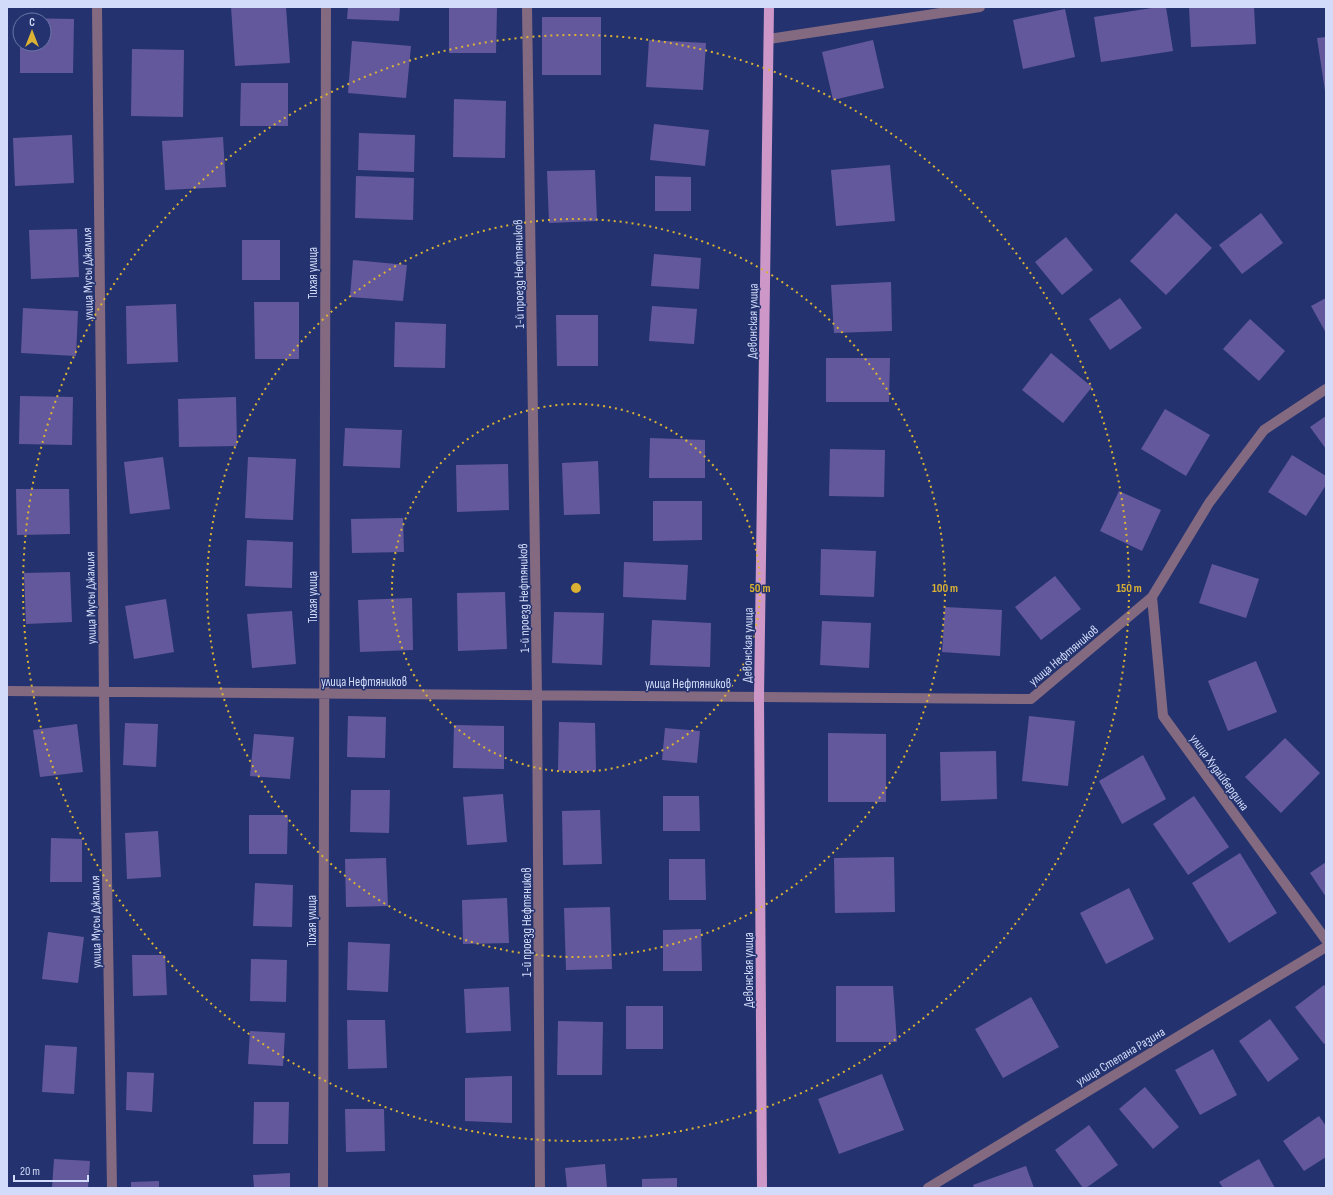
<svg xmlns="http://www.w3.org/2000/svg" width="1333" height="1195" viewBox="0 0 1333 1195" font-family="'Sofia Sans Condensed',sans-serif">
<style>
.building{fill:#64589c}
.lines{fill:none;stroke-linecap:round;stroke-linejoin:round}
.minor{stroke:#846a81;stroke-width:10}
.major{stroke:#cd98c8;stroke-width:10}
.ring{fill:none;stroke:#dbb233;stroke-width:2;stroke-dasharray:2 4}
.labels{text-anchor:middle;stroke-width:3;stroke-linejoin:round;paint-order:stroke}
.street-label{font-size:13px;fill:#d2dcfa;stroke:#24336f}
.centre{fill:#dbb233;stroke:#24336f;stroke-width:2}
.ring-label{font-size:12px;text-anchor:middle;font-weight:bold;fill:#dbb233;stroke:#24336f;stroke-width:3;stroke-linejoin:round;paint-order:stroke}
</style>
<rect width="100%" height="100%" fill="#24336f"/>
<path class="building" d="M231,7H286L290,63L235,66Z
M348,7H400L399,21L347,19Z
M449,7H497L496,53H449Z
M1158,7H1166L1173,51L1101,62L1094,17Z
M1189,7H1254L1256,44L1191,47Z
M1065,9L1075,57L1023,69L1013,20Z
M542,17H601V75H542Z
M20,18L74,19L73,73H20V44H44V20H20Z
M1326,37V91H1325L1317,38Z
M649,40L706,43L703,90L646,87Z
M873,40L884,88L833,100L822,52Z
M352,41L411,46L406,98L348,93Z
M132,49L184,50L183,117L131,116Z
M241,83H288V126H240Z
M454,99L506,101L505,158L453,157Z
M654,124L709,130L705,166L650,160Z
M359,133L415,135L414,172L358,170Z
M72,135L74,183L15,186L13,138Z
M223,137L226,187L165,190L162,141Z
M890,165L895,221L836,226L831,170Z
M595,170L597,221L549,223L547,171Z
M356,176L414,178L413,220L355,218Z
M655,176L691,177V211H655Z
M1176,213L1212,248L1166,295L1130,261Z
M1261,213L1283,243L1242,274L1219,245Z
M77,229L79,277L31,279L29,230Z
M1066,237L1093,270L1062,295L1035,262Z
M242,240H280V280H242Z
M654,254L701,258L699,289L651,286Z
M353,260L407,265L403,301L350,297Z
M891,282L892,331L834,333L831,285Z
M1120,298L1142,328L1110,350L1089,319Z
M1326,298V333L1311,306Z
M254,302H299V359H255Z
M176,304L178,362L127,364L126,306Z
M652,306L697,309L694,344L649,341Z
M23,308L78,311L76,356L21,353Z
M556,315H598V366H557Z
M1250,319L1285,351L1259,381L1223,349Z
M395,322L446,324L445,368L394,367Z
M1051,353L1092,387L1063,423L1022,390Z
M826,358H890L889,402H826Z
M20,396L73,397L72,445L19,444Z
M236,397L237,446L179,447L178,399Z
M1165,409L1210,435L1186,476L1141,449Z
M1326,416V449L1310,427Z
M345,428L402,430L400,468L343,466Z
M650,438L705,440V478H649Z
M830,449L885,450L884,497L829,496Z
M1292,455L1326,476V485L1306,516L1268,492Z
M163,457L170,509L130,514L124,462Z
M248,457L296,459L293,520L245,518Z
M598,461L600,514L564,515L562,463Z
M508,464L509,510L457,512L456,465Z
M16,489H69L70,534L17,535Z
M1119,491L1161,510L1142,551L1100,531Z
M653,501H702V540L653,541Z
M403,518L404,552L352,553L351,519Z
M247,540L293,542L292,588L245,586Z
M821,549L876,551L874,597L820,595Z
M624,562L688,565L686,600L623,597Z
M1212,564L1259,579L1246,618L1199,603Z
M70,572L72,622L26,624L24,573Z
M1055,576L1081,609L1041,640L1015,607Z
M505,592L507,649L458,651L457,593Z
M412,598L413,650L360,652L358,600Z
M166,599L174,652L134,659L125,606Z
M945,607L1002,610L1000,656L942,652Z
M292,611L296,664L252,668L247,614Z
M554,612L604,613L602,665L552,663Z
M652,620L711,623L710,667L650,665Z
M822,621L871,623L869,668L820,665Z
M1256,661L1277,712L1228,731L1208,681Z
M348,716L386,717L385,758L347,757Z
M1029,716L1075,721L1068,786L1022,781Z
M559,722L595,723L596,771H558Z
M125,723L158,724L156,767L123,765Z
M77,724L83,772L40,777L33,730Z
M454,725L504,726V769L453,768Z
M665,728L700,731L697,763L662,760Z
M828,733L886,734V802H828Z
M254,734L294,737L290,779L250,776Z
M1285,738L1320,773L1281,813L1245,777Z
M996,751L997,799L941,801L940,752Z
M1143,755L1166,799L1122,824L1099,781Z
M351,790H390L389,833L350,832Z
M503,794L507,842L467,845L463,797Z
M663,796H699L700,831H663Z
M1194,796L1229,847L1188,875L1153,824Z
M600,810L602,864L563,865L562,811Z
M249,815H288L287,854H249Z
M158,831L161,877L127,879L125,833Z
M51,838L82,839V882H50Z
M1240,853L1277,913L1229,943L1192,883Z
M894,857L895,912L835,913L834,858Z
M386,858L388,906L346,907L345,859Z
M669,859H705L706,900H669Z
M1326,862V897L1310,873Z
M255,883L293,885L292,927L253,926Z
M1129,888L1154,939L1106,964L1080,913Z
M507,898L509,943L463,944L462,900Z
M610,907L612,969L566,970L564,908Z
M701,929L702,971H663V930Z
M48,932L84,937L78,983L42,979Z
M348,942L390,944L388,992L347,990Z
M132,955H165L167,995L133,996Z
M251,959L287,960L286,1002L250,1001Z
M1324,985L1326,987V1043L1324,1044L1295,1007Z
M836,986H893L897,1042H836Z
M509,987L511,1031L466,1033L464,989Z
M1031,997L1059,1047L1003,1078L975,1029Z
M626,1006H663V1049H626Z
M1270,1019L1299,1059L1268,1082L1239,1041Z
M347,1020H385L387,1068L348,1069Z
M558,1021L603,1022L602,1075H557Z
M250,1031L285,1033L283,1066L248,1064Z
M45,1045L77,1047L74,1094L42,1092Z
M1213,1049L1237,1095L1200,1115L1175,1070Z
M127,1072L154,1073L152,1112L126,1110Z
M882,1074L904,1130L839,1154L818,1099Z
M512,1076V1123L465,1121V1078Z
M1145,1087L1179,1127L1153,1149L1119,1109Z
M254,1102H289L288,1144H253Z
M345,1109H384L385,1151L346,1152Z
M1319,1116L1326,1126V1157L1304,1171L1283,1141Z
M1089,1125L1118,1165L1086,1188H1083L1055,1150Z
M54,1159L90,1161L88,1188H52Z
M1259,1159L1275,1188H1223L1219,1182Z
M605,1164L607,1188H567L565,1168Z
M1026,1166L1034,1188H974L973,1185Z
M290,1173V1188H254L253,1175Z
M677,1178V1188H642V1179Z
M159,1181V1188H131V1182Z"/>
<g class="lines">
<path class="minor" d="M97,7L104,692L112,1188
M527,7L537,695L540,1188
M769,39L980,7
M1152,597L1163,716L1326,940
M7,691L1031,699L1152,597L1209,503L1264,430L1326,389
M323,1188L326,7
M928,1188L1326,947"/>
<path class="major" d="M762,1188L759,697L769,7"/>
</g>
<g class="ring">
<circle cx="576" cy="588" r="184"/>
<circle cx="576" cy="588" r="369"/>
<circle cx="576" cy="588" r="553"/>
</g>
<g class="labels">
<g class="street-label">
<text transform="translate(312 273) rotate(-90)" y="5">Тихая улица</text>
<text transform="translate(87 274) rotate(-91)" y="5">улица Мусы Джалиля</text>
<text transform="translate(518 274) rotate(-91)" y="5">1-й проезд Нефтяников</text>
<text transform="translate(752 321) rotate(-89)" y="5">Девонская улица</text>
<text transform="translate(312 597) rotate(-90)" y="5">Тихая улица</text>
<text transform="translate(90 598) rotate(-91)" y="5">улица Мусы Джалиля</text>
<text transform="translate(523 598) rotate(-91)" y="5">1-й проезд Нефтяников</text>
<text transform="translate(747 645) rotate(-89)" y="5">Девонская улица</text>
<text transform="translate(1063 655) rotate(-40)" y="5">улица Нефтяников</text>
<text x="364" y="686">улица Нефтяников</text>
<text x="688" y="688">улица Нефтяников</text>
<text transform="translate(1220 772) rotate(54)" y="5">улица Худайбердина</text>
<text transform="translate(311 921) rotate(-90)" y="5">Тихая улица</text>
<text transform="translate(95 922) rotate(-91)" y="5">улица Мусы Джалиля</text>
<text transform="translate(526 922) rotate(-90)" y="5">1-й проезд Нефтяников</text>
<text transform="translate(748 970) rotate(-90)" y="5">Девонская улица</text>
<text transform="translate(1120 1056) rotate(-31)" y="5">улица Степана Разина</text>
</g>
</g>
<circle cx="576" cy="588" r="6" class="centre"/>
<g class="ring-label">
<text x="760" y="592">50 m</text>
<text x="945" y="592">100 m</text>
<text x="1129" y="592">150 m</text>
</g>
<rect width="1333" height="1195" fill="none" stroke="#d2dcfa" stroke-width="16"/>
<g transform="translate(32 32)"><circle r="19" fill="#24336f" stroke="#6a77a7"/>
<path d="M0-3L7 15L0 10L-7 15Z" fill="#dbb233"/>
<text y="-6" font-size="11" font-weight="bold" text-anchor="middle" fill="#d2dcfa">С</text>
</g>
<path d="M14 1175v6h74v-6" fill="none" stroke="#d2dcfa" stroke-width="2"/>
<text x="20" y="1175" font-size="12" fill="#d2dcfa" stroke="#24336f" stroke-width="3" paint-order="stroke">20 m</text>
</svg>
